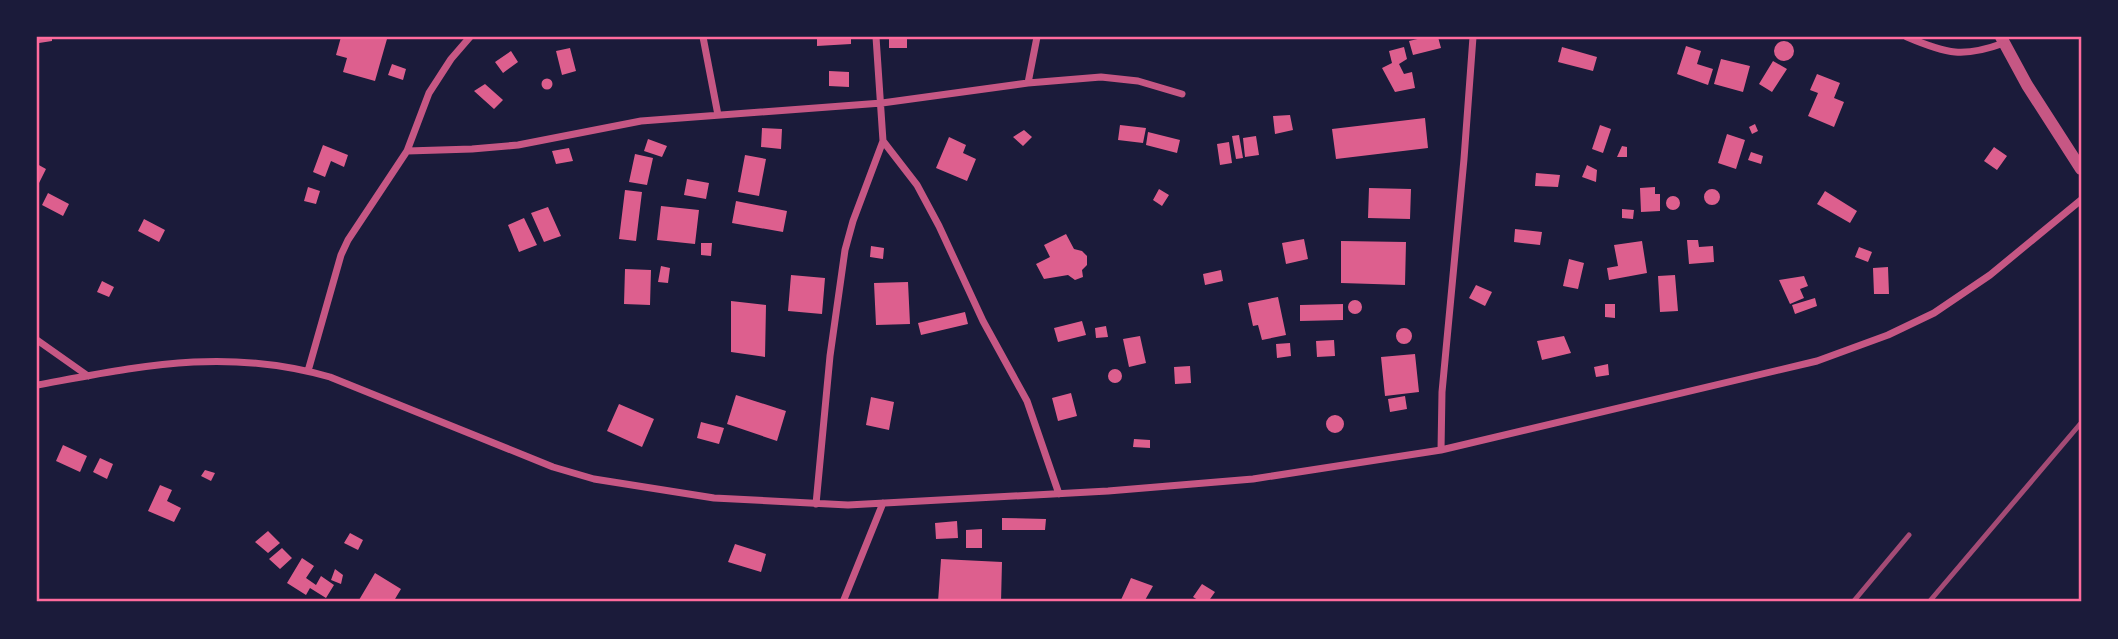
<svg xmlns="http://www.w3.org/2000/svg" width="2118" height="639" viewBox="0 0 2118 639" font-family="Inter,sans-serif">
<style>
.building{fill:#dd5f8e}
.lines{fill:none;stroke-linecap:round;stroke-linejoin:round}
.minor{stroke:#c65784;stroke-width:7}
.tertiary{stroke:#c65784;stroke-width:12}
.rail{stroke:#a44b75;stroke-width:5}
.neatline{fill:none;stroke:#ff6b9d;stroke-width:2.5}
</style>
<rect width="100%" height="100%" fill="#1b1b3a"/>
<path class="building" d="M39,37H52V41L39,43Z
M341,37L387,39L375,81L343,72L347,58L336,55Z
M817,37H851V44L817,46Z
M889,37H907V48H889Z
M1426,37H1438L1441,48L1413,55L1409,41Z
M1774 51a10 10 0 1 1 20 0a10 10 0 1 1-20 0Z
M1686,46L1701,51L1697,64L1713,69L1708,85L1677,74Z
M1404,47L1407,59L1399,64L1404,74L1412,72L1415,88L1395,92L1382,68L1392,63L1389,51Z
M1562,47L1597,57L1593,71L1558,62Z
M570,48L576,71L562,75L556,51Z
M511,51L518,62L503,73L495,62Z
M1721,59L1750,66L1743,92L1714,84Z
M1773,61L1787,69L1772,92L1759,84Z
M392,64L406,69L403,80L388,75Z
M829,71L849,72V87L829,86Z
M1817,74L1840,83L1834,98L1844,102L1834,127L1808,116L1818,93L1810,90Z
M541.5 84a5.5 5.5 0 1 1 11 0a5.5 5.5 0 1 1-11 0Z
M485,84L503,100L494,109L474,91Z
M1290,115L1293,130L1275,134L1273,116Z
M1425,118L1428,148L1336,159L1332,129Z
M1755,124L1758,131L1752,134L1749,127Z
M1120,125L1146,128L1143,143L1118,140Z
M1600,125L1611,129L1603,153L1592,149Z
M762,128L782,129L781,149L761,147Z
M1024,130L1032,137L1023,146L1013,137Z
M1148,132L1180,140L1177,153L1146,145Z
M1727,134L1745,140L1736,169L1718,163Z
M1239,135L1243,158L1236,159L1232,136Z
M1256,136L1259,155L1245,157L1243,138Z
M949,137L966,145L963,153L976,159L967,181L936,168Z
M648,139L667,146L662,157L644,151Z
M1229,142L1232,163L1220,165L1217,144Z
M323,145L348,155L344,167L331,161L325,177L313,172Z
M1622,146L1627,147V157H1617Z
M1994,147L2007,156L1997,170L1984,161Z
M569,148L573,161L556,164L552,151Z
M1751,152L1763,156L1761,164L1748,160Z
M635,154L653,158L647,185L629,182Z
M745,155L766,159L759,196L738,192Z
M37,164L46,169L39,183L37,182Z
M1587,165L1597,170L1596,182L1582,177Z
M1536,173L1560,175L1558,187L1535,186Z
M687,179L709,183L706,199L684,195Z
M308,187L320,191L316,204L304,201Z
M1655,187V194H1660V211L1641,212L1640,188Z
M1369,188L1411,189L1410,219L1368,218Z
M1159,189L1169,195L1162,206L1153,200Z
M1704 197a8 8 0 1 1 16 0a8 8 0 1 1-16 0Z
M625,190L642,192L636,241L619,239Z
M1825,191L1857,211L1850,223L1817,204Z
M48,193L69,204L63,216L42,205Z
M1666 203a7 7 0 1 1 14 0a7 7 0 1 1-14 0Z
M736,201L787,211L783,232L732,223Z
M661,206L699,210L695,244L657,240Z
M548,207L561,236L544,242L531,213Z
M1622,209L1634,210L1633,219L1622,218Z
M524,218L537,245L519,252L508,225Z
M144,219L165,230L159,242L138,231Z
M1515,229L1542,232L1540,245L1514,242Z
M1066,234L1074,249L1082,251L1087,256V265L1082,270L1083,277L1075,280L1068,275L1044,279L1036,264L1050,257L1044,245Z
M1304,239L1308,259L1286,264L1282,243Z
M1687,240H1698L1699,247L1713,246L1714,262L1689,264Z
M1341,241L1406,242L1405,285L1341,283Z
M1642,241L1647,273L1609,280L1607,268L1618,266L1614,245Z
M701,243H712L711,256L701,255Z
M871,246L884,248L883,259L870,257Z
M1859,247L1872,252L1868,262L1855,257Z
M1569,259L1584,263L1578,289L1563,286Z
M661,266L670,268L668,283L658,282Z
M1888,267L1889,294H1874L1873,268Z
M625,269L651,270L650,305L624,304Z
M1221,270L1223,281L1205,285L1203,274Z
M791,275L825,278L822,314L788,311Z
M1675,275L1678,311L1660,312L1658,276Z
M1804,276L1808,286L1800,289L1804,298L1790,304L1779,280Z
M102,281L114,287L109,297L97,292Z
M908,282L910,324L876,325L874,283Z
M1476,285L1492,292L1485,306L1469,298Z
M1278,297L1286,335L1262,340L1258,325L1253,326L1248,303Z
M1815,298L1817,306L1795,314L1792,305Z
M1348 307a7 7 0 1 1 14 0a7 7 0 1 1-14 0Z
M731,301L766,305L765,357L731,352Z
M1343,304V320L1300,321V305Z
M1605,304H1615V318L1605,317Z
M965,312L968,324L921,335L918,323Z
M1082,321L1086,335L1058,342L1054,328Z
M1106,326L1108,337L1096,338L1095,328Z
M1396 336a8 8 0 1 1 16 0a8 8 0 1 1-16 0Z
M1140,336L1146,363L1129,367L1123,339Z
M1564,336L1571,353L1542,360L1537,341Z
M1334,340L1335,356L1317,357L1316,341Z
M1290,343L1291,356L1277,358L1276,344Z
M1415,354L1419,392L1385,396L1381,357Z
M1608,364L1609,375L1596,377L1594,367Z
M1190,366L1191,383L1175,384L1174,367Z
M1108 376a7 7 0 1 1 14 0a7 7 0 1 1-14 0Z
M1071,393L1077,416L1058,421L1052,398Z
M736,395L786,411L777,441L727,424Z
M1405,396L1407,409L1390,412L1388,399Z
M871,397L894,402L889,430L866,425Z
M619,404L654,419L642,447L607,431Z
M1326 424a9 9 0 1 1 18 0a9 9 0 1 1-18 0Z
M701,422L724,428L719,444L697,438Z
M1134,439L1150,440V448L1133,447Z
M63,445L87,456L80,472L56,461Z
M100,458L113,464L107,479L93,472Z
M205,470L215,473L211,481L201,476Z
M160,485L172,490L167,501L181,508L174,522L148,511Z
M1002,518L1046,519L1045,530H1002Z
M957,521L958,538L936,539L935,523Z
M982,529V548H966V530Z
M268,531L280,543L268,553L255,542Z
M350,533L363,540L358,550L344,543Z
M735,544L766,554L761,572L728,562Z
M282,548L292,558L280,569L269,559Z
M302,558L314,566L306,578L316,585L321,576L334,585L326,598L310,588L306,595L287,583Z
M941,559L1002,562L1001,602H938Z
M335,569L343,575L341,584L331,580Z
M375,573L401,589L395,599L400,602H363L359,600Z
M1131,578L1153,586L1144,602H1120Z
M1202,584L1215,592L1208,602H1201L1193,597Z"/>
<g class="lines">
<path class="minor" d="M703,37L718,115
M1907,37C1947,54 1963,58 2004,43
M1028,83L1037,37
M883,141L917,185L939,226L983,321L1027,401L1059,494
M407,151L472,149L518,145L641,121L882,103L1028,83L1101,77L1138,81L1182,94
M37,340L88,376
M308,371L341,255L348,240L407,151L429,93L451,59L470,37
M37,385C142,366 224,347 330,377L553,467L594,479L714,498L848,505L1108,491L1253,479L1441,450L1817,361L1888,335L1934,313L1990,275L2081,200
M1441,450L1442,392L1464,159L1473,37
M816,504L830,356L845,250L853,221L883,141L876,37
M843,602L883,503"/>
<path class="tertiary" d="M2001,37L2027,85L2081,169"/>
<path class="rail" d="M1853,602L1909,535
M1929,602L2081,423"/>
</g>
<rect width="2118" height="639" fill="none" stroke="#1b1b3a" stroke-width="77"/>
<rect x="38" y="38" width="2042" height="562" class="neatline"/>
</svg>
